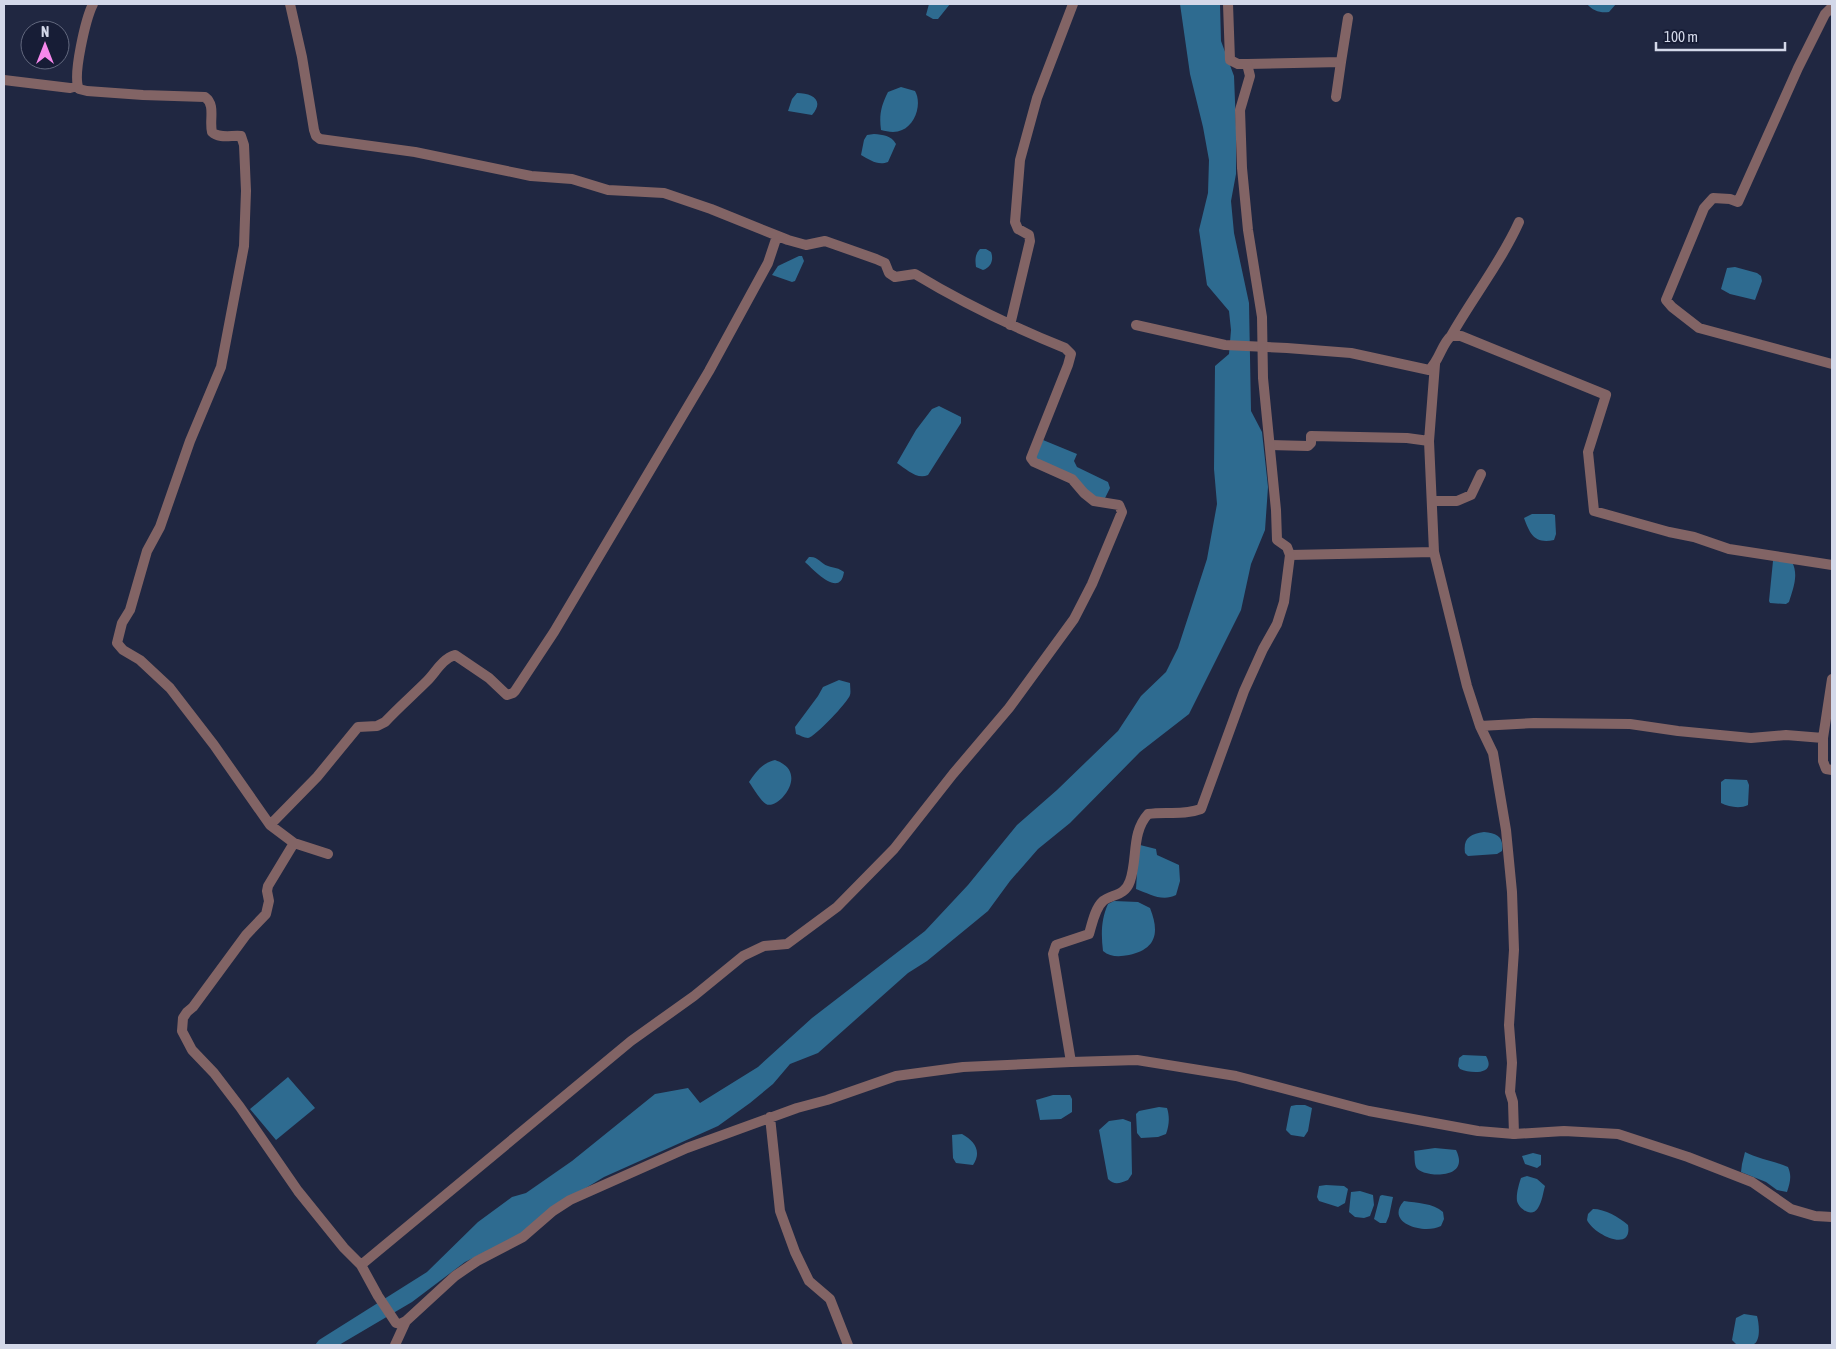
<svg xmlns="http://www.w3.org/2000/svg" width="1836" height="1349" viewBox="0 0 1836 1349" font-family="'Asap Condensed',sans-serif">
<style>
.water{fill:#2e6b90}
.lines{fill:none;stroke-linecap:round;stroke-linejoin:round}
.minor{stroke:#826465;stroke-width:10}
.tertiary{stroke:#826465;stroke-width:10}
</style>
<rect width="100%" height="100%" fill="#202741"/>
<path class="water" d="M929,4H950L938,19H933L926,15Z
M1180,4H1220L1221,41L1234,76L1236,127V174L1231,201L1234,233L1249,303L1251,411L1262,432L1268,487L1265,530L1251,564L1241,610L1189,714L1140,752L1070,823L1038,849L1010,881L988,911L927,961L908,973L818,1053L790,1064L773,1084L750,1103L718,1126L604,1177L546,1212L523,1233L465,1262L412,1302L339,1345H315L319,1340L427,1272L478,1222L512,1197L526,1193L572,1161L655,1094L688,1088L700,1103L758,1067L812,1018L925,931L968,885L1017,825L1057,790L1118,731L1141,696L1166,672L1178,648L1194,599L1207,559L1217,504L1214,469L1215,366L1229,354L1231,330L1229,311L1207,285L1199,230L1208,193L1209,160L1203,127L1190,74Z
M1587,4H1616L1609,12C1600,13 1593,11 1587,4Z
M901,87L915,91C922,103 916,124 902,130C896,133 888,132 881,130C879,115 881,106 888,92Z
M797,93C812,93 825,100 812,115L788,111L792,99Z
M874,134C883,135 891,135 896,144L888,162C878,166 870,160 861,155L864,140L867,135Z
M980,249H986L991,252C994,260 991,267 983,270L976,267C975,260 975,254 980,249Z
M799,256H802L804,261L795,281L792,282L772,275L778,266Z
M1735,267L1757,273L1761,276L1762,281L1755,300L1730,294L1721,289L1727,268Z
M939,406L961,417V423L928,475C917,480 906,469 897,463L916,430L932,409Z
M1043,440L1077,454L1074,461L1077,467L1108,482L1110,488L1105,498H1097L1035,458Z
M1532,514H1552L1555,515L1556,534L1554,540C1534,544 1530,534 1524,518Z
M809,557C818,556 820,563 828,566C834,568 839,568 844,572C840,599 814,570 805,562Z
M1773,561L1792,562C1799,575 1793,589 1789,602L1786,604L1770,603L1769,601Z
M839,680L850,683C850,687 851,692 850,695C848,702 815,737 808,738C804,738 800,735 796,734L795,727L818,696L823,687Z
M775,760C811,772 778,811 766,804C760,800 754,789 749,782C756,772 762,763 775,760Z
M1725,779L1747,780L1749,785L1748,805C1740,809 1729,807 1721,803V782Z
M1484,832C1497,833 1504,837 1502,851L1497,854L1468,856L1465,853C1463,838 1470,834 1484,832Z
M1140,845L1156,849L1157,855L1179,865L1180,881L1176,895C1162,902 1150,894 1136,889L1138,856Z
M1114,901L1138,902L1150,908C1160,933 1156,949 1129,955C1119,957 1110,957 1103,951C1101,935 1101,919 1108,904Z
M1463,1055L1486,1056C1497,1075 1471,1074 1460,1069L1458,1066L1459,1058Z
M288,1077L315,1108L276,1140L250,1109Z
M1053,1095H1070L1072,1099V1112L1061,1119L1040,1120L1036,1100Z
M1296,1105H1305L1312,1108L1308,1131L1304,1137L1291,1135L1286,1130L1290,1109L1291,1106Z
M1159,1107L1167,1108C1170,1117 1169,1126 1166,1134L1158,1137L1141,1138L1137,1133L1136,1114L1139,1111Z
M1123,1119L1131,1122L1132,1174L1128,1180C1120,1183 1115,1186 1108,1179L1099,1130L1109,1121Z
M962,1134C975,1141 982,1152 973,1165L956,1163L953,1158L952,1135Z
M1435,1148L1456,1150C1472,1182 1420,1177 1416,1167C1414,1162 1415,1155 1414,1151Z
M1745,1152C1759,1159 1774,1161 1788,1167C1792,1176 1790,1183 1787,1192L1777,1190L1766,1182L1741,1172L1742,1164Z
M1533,1153L1541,1155V1165L1537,1168L1525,1164L1522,1156Z
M1527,1176L1537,1179L1545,1186C1543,1193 1542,1202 1538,1208C1532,1218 1519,1209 1517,1201C1516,1194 1519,1184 1521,1178Z
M1326,1185L1344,1186L1348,1189L1345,1203L1338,1207L1319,1201L1317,1197L1319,1186Z
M1360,1191L1373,1195L1374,1205L1370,1216L1364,1218L1355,1217L1349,1212L1351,1192Z
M1382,1195L1393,1197L1389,1216L1386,1223H1380L1374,1219L1380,1196Z
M1404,1201C1417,1203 1433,1203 1443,1212L1444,1219L1441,1226C1424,1235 1384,1223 1404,1201Z
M1593,1209C1605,1209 1619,1217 1628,1225C1633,1254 1593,1234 1587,1220L1588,1214Z
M1744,1314L1757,1316C1759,1323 1761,1340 1754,1344C1750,1346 1742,1345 1737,1345L1732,1340L1736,1318Z"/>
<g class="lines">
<path class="minor" d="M93,4C86,18 72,76 79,89L87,91L143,95L205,97C216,105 209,120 212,132C219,139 232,135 241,136L244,145L246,191L244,246L221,367L190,441L160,527L147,551L130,610L122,623L117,643L123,650L140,660L170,688L214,745L270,825L294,843L268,886L267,891L269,901L266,914L246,935L193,1007L187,1012L183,1018L182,1031L192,1050L214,1073L240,1107L298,1191L344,1248L361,1265L378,1296L396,1323L400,1324L406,1321L455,1276L477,1261L523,1237L553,1211L570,1200L687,1148L797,1108L827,1100L896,1076L963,1067L1071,1062
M290,4L302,57L314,130L316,136L320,139L415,152L531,176L572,179L608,190L664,193L711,209L788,240L806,245L825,241L876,259L885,263L889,273L895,277L915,274C963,303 1013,327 1065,348L1071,354L1068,365L1031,458L1034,462L1072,479L1084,493L1094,501L1119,505L1122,512L1092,584L1074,619L1009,708L953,774L894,849L837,907L787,944L764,946L743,956L694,996L631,1041L361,1265
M1832,7L1825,14L1798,68L1738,202L1730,199L1713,198L1704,208L1666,300L1672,307L1699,328L1832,364
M1341,62L1348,18
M1247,64L1341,62L1336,97
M4,80L70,88L77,86
M1010,325L1030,241L1029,235L1018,229L1015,222L1020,160L1037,98L1073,4
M1136,325L1225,345L1287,348L1351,353L1429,370C1440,360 1441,345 1451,336H1461L1606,395L1588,452L1594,511L1669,532L1694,537L1729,549L1832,565
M1451,336C1473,297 1501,262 1519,222
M1429,441L1435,364
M1270,445L1308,446L1311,443V436L1407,438L1429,441L1434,552
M1432,501H1457L1471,495L1481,474
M1290,555L1434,552L1467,686L1480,726L1534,723L1630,724L1678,731L1751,738L1786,735L1823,738L1832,679
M1480,726L1493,753L1506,830L1512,892L1514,950L1509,1025L1512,1063L1510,1092L1513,1102L1514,1134
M1823,738V761L1826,769L1832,770
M270,825L317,777L358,727L377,726L385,722C398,708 413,695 427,681C436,672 442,659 455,655L458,657L489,678L507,695L513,693L515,691L554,632L709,371L768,263L777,236
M294,843L328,854
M770,1117L780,1211L795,1252L809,1281L830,1299L848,1345
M395,1345L406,1321"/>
<path class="tertiary" d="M1228,4L1230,60L1238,64H1247L1250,76L1240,110L1242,168L1248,230L1262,317L1263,378L1276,510L1277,540L1287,547L1290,555L1284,602L1277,624L1263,649L1244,691L1201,809C1182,816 1167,811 1148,814C1131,833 1138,858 1130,881C1125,896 1112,894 1103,901C1095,908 1092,924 1089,934L1056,945L1053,954L1071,1062L1137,1060L1236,1076L1369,1111L1478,1131L1514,1134L1564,1131L1618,1134L1688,1157L1752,1182L1791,1209L1815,1216L1832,1217"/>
</g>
<rect width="1836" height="1349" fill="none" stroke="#d3d8e9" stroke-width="10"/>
<g transform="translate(45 45)"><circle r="24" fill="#171d36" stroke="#62687e"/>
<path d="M0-4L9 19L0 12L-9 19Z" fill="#f788ec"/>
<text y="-8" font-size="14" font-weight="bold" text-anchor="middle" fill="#d3d8e9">N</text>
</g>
<path d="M1656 42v8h129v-8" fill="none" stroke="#d3d8e9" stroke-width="2.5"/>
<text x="1664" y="42" font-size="15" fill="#d3d8e9" stroke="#171d36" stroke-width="4" paint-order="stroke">100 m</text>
</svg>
